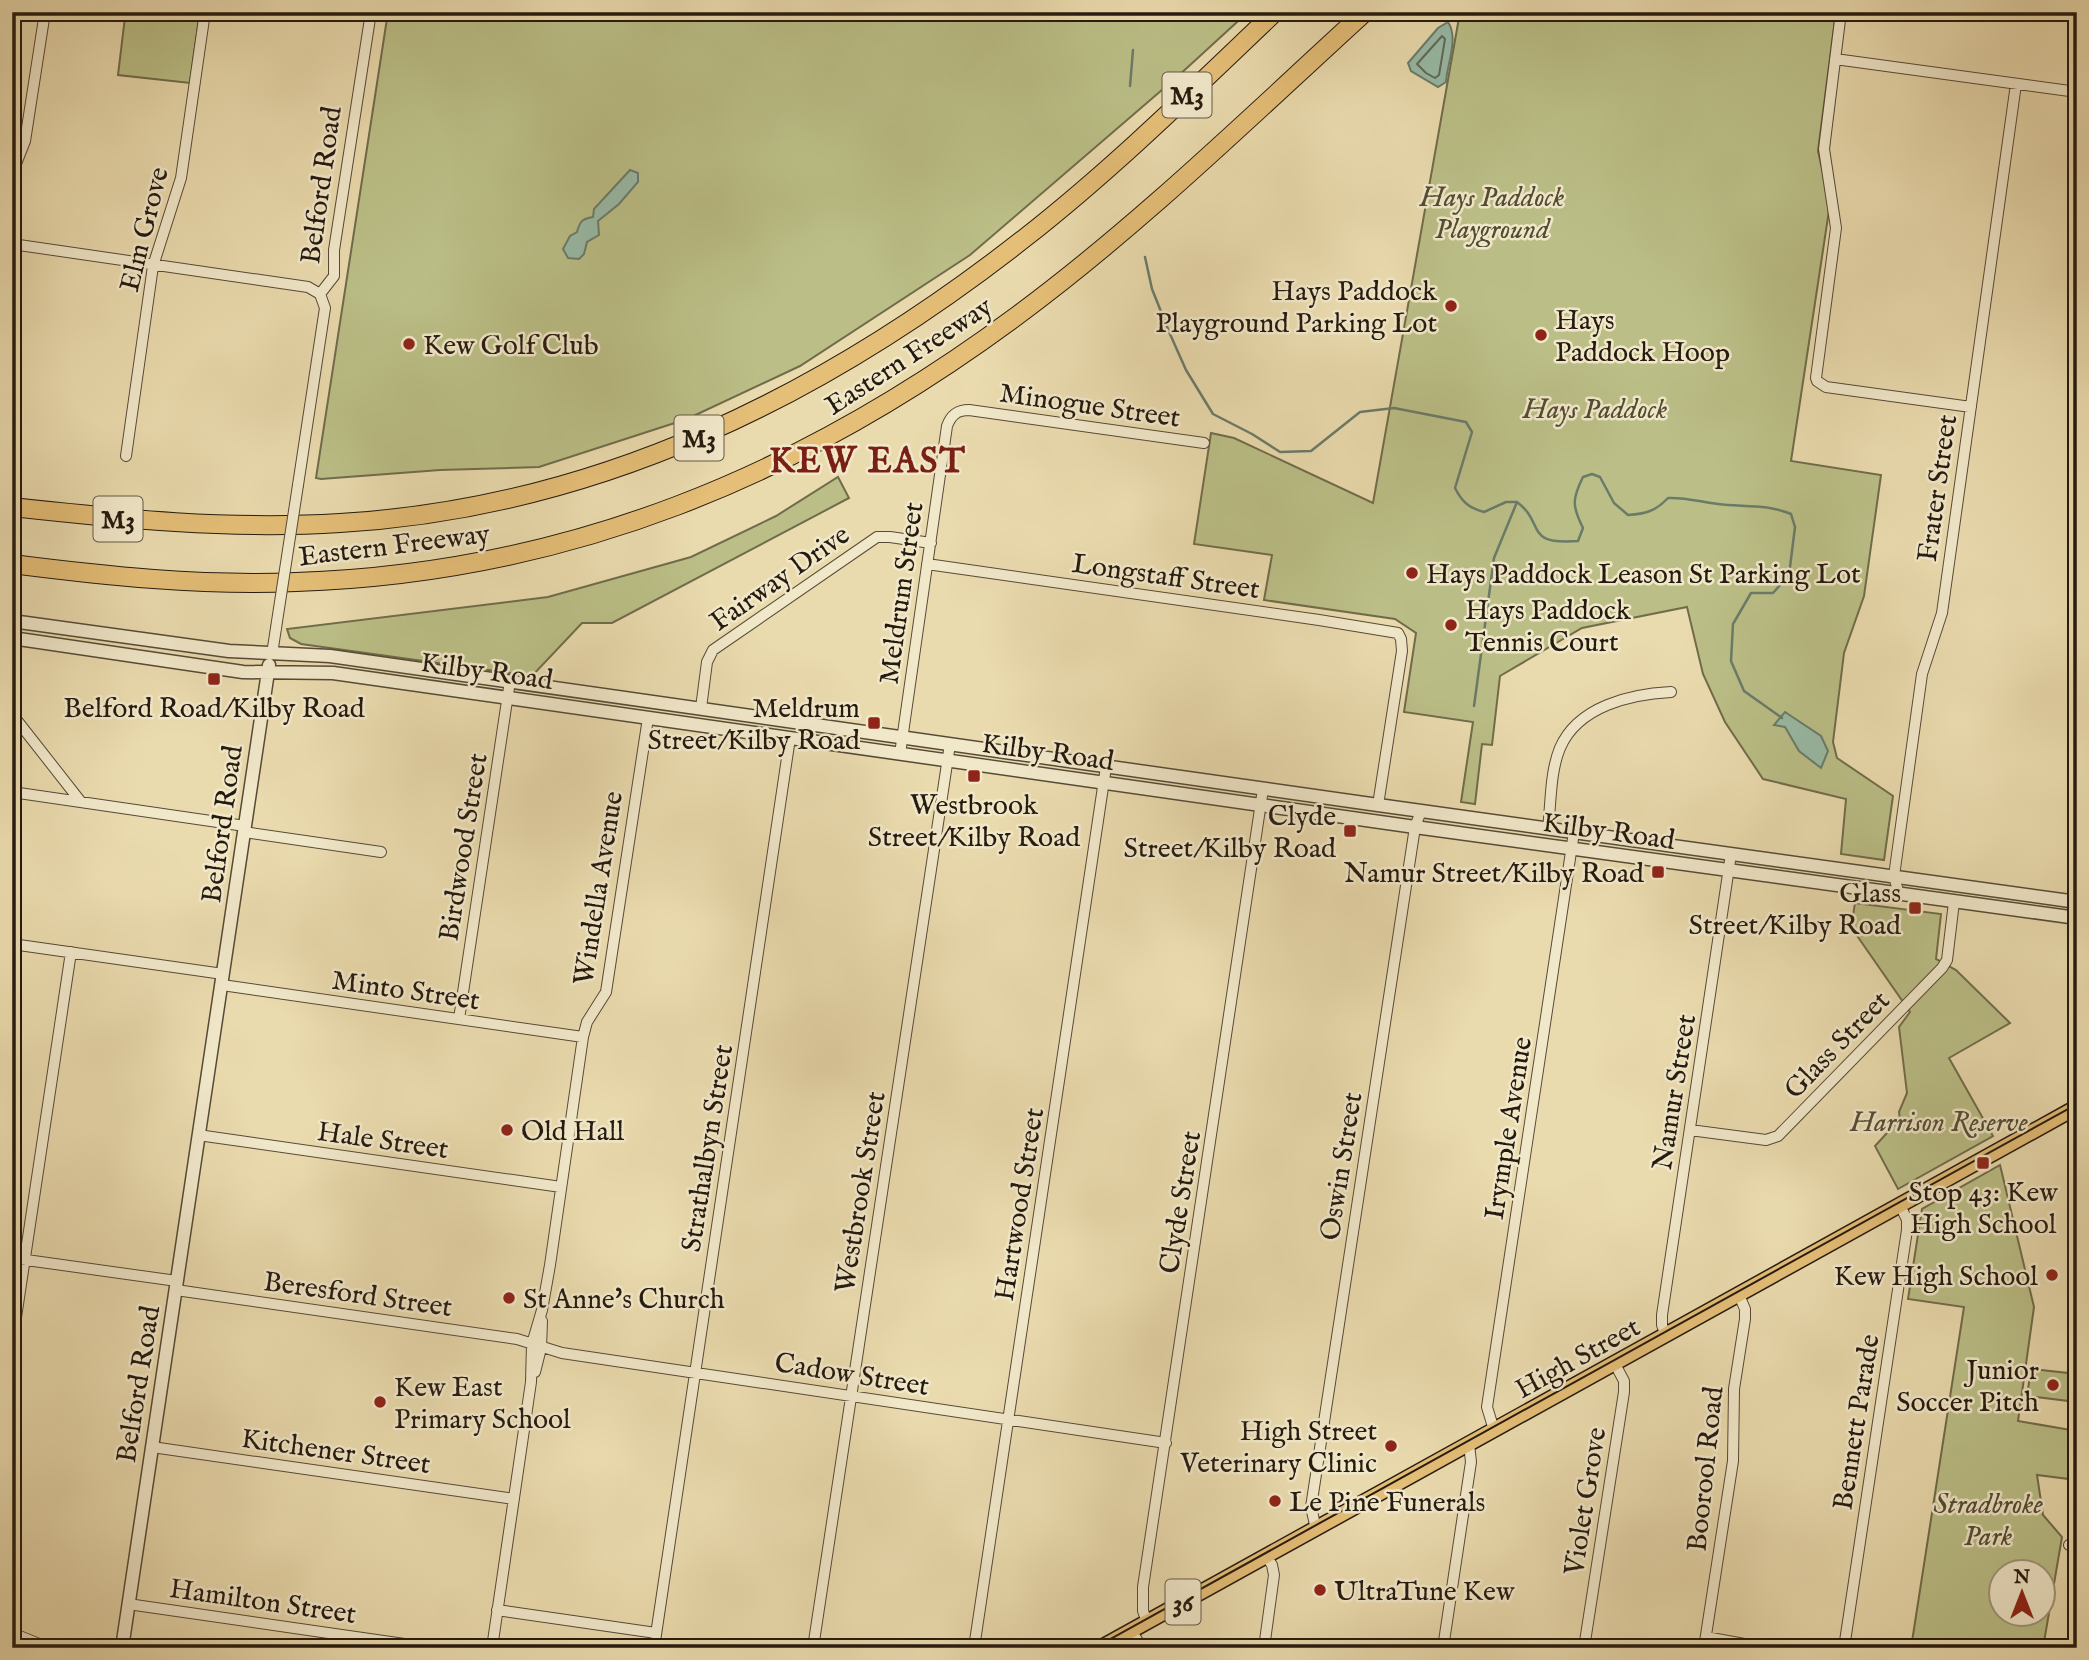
<svg xmlns="http://www.w3.org/2000/svg" width="2089" height="1660" viewBox="0 0 2089 1660" font-family="'IM FELL English',serif">
<style>
.green{fill:#bbbf87;stroke:#706c4b;stroke-width:2;fill-rule:evenodd}
.water{fill:#98bba7;stroke:#6a7b6a;stroke-width:2}
.lines{fill:none;stroke-linecap:round;stroke-linejoin:round}
.shore{stroke:#5e6a5b;stroke-width:2}
.stream{stroke:#6a7b6a;stroke-width:2.5}
.minor-casing{stroke:#564a37;stroke-width:12}
.tertiary-casing{stroke:#564a37;stroke-width:15}
.primary-casing{stroke:#251a0f;stroke-width:17}
.motorway-casing{stroke:#251a0f;stroke-width:20}
.minor{stroke:#f1e8ca;stroke-width:10}
.tertiary{stroke:#f1e8ca;stroke-width:12}
.primary{stroke:#e5be77;stroke-width:14}
.motorway{stroke:#e5be77;stroke-width:18}
.tram{stroke:#251a0f;stroke-width:2}
.minor-bridge-casing{stroke:#564a37;stroke-width:12;stroke-linecap:butt}
.minor-bridge{stroke:#f1e8ca;stroke-width:10}
.poi-dot{fill:#8f2418;stroke:#f1e8ca;stroke-width:2.5}
.labels{text-anchor:middle;stroke-width:5;stroke-linejoin:round;paint-order:stroke}
.shield{fill:#f1e8ca;stroke:#625847;stroke-width:2}
.shield-label{font-size:26px;font-weight:bold;fill:#251a0f}
.street-label{font-size:28px;fill:#251a0f;stroke:#f1e8ca}
.park-label{font-size:28px;font-style:italic;fill:#524c33;stroke:#f1e8ca}
.poi-label{font-size:28px;fill:#251a0f;stroke:#f1e8ca;text-anchor:start}
.district-label{font-size:35px;font-weight:bold;letter-spacing:2px;fill:#7a1f14;stroke:#f1e8ca}
</style>
<rect width="100%" height="100%" fill="#eadbae"/>
<filter id="stains"><feTurbulence type="fractalNoise" baseFrequency=".00286" numOctaves="4"/><feColorMatrix values="0 0 0 0 .2 0 0 0 0 .09 0 0 0 0 .02 0 0 0 .5 -.17"/></filter>
<radialGradient id="worn" r=".72"><stop offset=".6" stop-color="#630" stop-opacity="0"/><stop offset="1" stop-color="#630" stop-opacity=".3"/></radialGradient>
<path class="green" d="M96,12H200L190,83L118,75L125,17Z
M388,12H1248L1177,77L970,255L800,366L687,419L539,467L440,470L321,479L316,478Z
M1460,12H1836L1818,151L1830,204L1791,461L1881,475L1864,596L1844,653L1833,742L1837,758L1893,796L1884,860L1841,854L1846,799L1763,779L1725,722L1703,674L1687,607L1582,628L1500,676L1492,745L1482,744L1475,804L1461,802L1473,722L1404,712L1416,633L1395,619L1264,600L1272,555L1194,544L1211,433L1234,438L1373,503Z
M838,477L849,498L612,623H582L532,676L301,644L290,638L287,629L548,597L691,557L776,516Z
M1855,903L1941,914L1936,959L1956,970L2010,1023L1949,1058L1993,1136L1898,1189L1875,1146L1900,1119L1899,1112L1907,1093L1899,1027L1910,1012L1851,927Z
M2000,1165L2034,1307L2018,1421L2077,1431V1480L2037,1475L2043,1515L2062,1537L2043,1648H1911L1964,1307L1908,1299L1922,1209ZM2002,1572H2044V1614H2002Z
M2031,1369L2077,1374V1402L2027,1396Z"/>
<path class="water" d="M1448,22C1459,38 1447,64 1446,82L1438,87L1411,71L1408,63L1438,28Z
M630,170L638,173V182L619,204L598,221L599,235L587,242L584,254L579,259L568,258L563,249L570,236L577,232C580,221 582,219 593,217L594,209Z
M1785,712L1821,736L1828,751L1821,768L1799,751L1785,727L1774,725Z"/>
<g class="lines">
<path class="shore" d="M1442,36L1445,39L1439,75L1435,78L1426,73L1417,64Z"/>
<path class="stream" d="M1130,86L1133,50
M1145,257L1152,289L1170,334L1186,370L1213,414L1252,434L1280,452L1311,451L1360,412L1394,408L1466,422L1472,432L1455,488C1462,502 1469,508 1484,512L1506,502H1517C1546,524 1523,545 1578,541L1583,528C1572,506 1572,499 1583,477L1592,474L1600,477L1614,503L1628,515C1645,514 1656,511 1668,498C1685,497 1701,502 1718,504C1743,507 1768,504 1791,514L1795,527L1789,575L1773,593H1751L1733,624L1731,661L1744,691L1782,718
M1474,706L1494,558L1517,502"/>
<g class="minor-casing">
<path id="minor" d="M1841,12L1824,149L1836,228L1816,378L1817,381L1826,387L1971,407
M1835,59L2077,92
M12,174L25,141L45,12
M12,244L308,287L320,294
M320,294L334,276V250L371,12
M126,456L153,266L181,178L205,12
M298,485L325,308L320,294
M927,564L1319,620L1398,633L1401,639L1402,651L1378,805
M272,654L276,628
M701,708L707,662L713,650L877,537H890L931,543
M12,714L81,802
M900,754L947,426C951,415 957,410 969,410L1204,443
M12,792L245,826
M1548,829C1551,803 1550,772 1560,748C1578,706 1631,694 1671,692
M244,832L381,852
M1899,895L1894,876L1922,674L1942,613L2016,84
M12,944L223,974
M222,985L583,1037
M459,1019L510,681
M1690,1130L1766,1140L1778,1136L1942,968L1947,960L1954,902
M198,1135L561,1187
M12,1258L177,1281
M176,1290L517,1339L562,1353L1166,1443
M1666,1336L1662,1325V1315L1731,854
M12,1344L71,952
M535,1372L541,1348L542,1321
M1494,1430L1487,1407L1574,832
M152,1447L514,1499
M1316,1529L1311,1507L1415,827L1421,811
M2069,1545L2077,1546
M128,1604L432,1648
M497,1610L656,1633
M1147,1622L1143,1611V1587L1263,789
M1131,1630L1142,1648
M12,1633L49,1648
M1706,1637L1766,1648
M492,1648L531,1382L532,1344L542,1310L550,1265L583,1037L587,1022L606,992L648,718
M654,1648L790,738
M813,1648L950,744
M974,1648L1106,767
M1264,1648L1274,1575L1272,1565L1266,1556
M1443,1648L1471,1462L1469,1444
M1584,1648L1624,1392V1381L1615,1364
M1704,1648L1733,1461L1734,1389L1745,1319V1309L1739,1295
M1844,1648L1907,1230V1220L1900,1205"/>
</g>
<g class="tertiary-casing">
<path id="tertiary" d="M12,621L229,651L330,656L1378,805L2077,902
M12,638L243,672L333,673L1415,827L2077,918
M122,1648L269,665"/>
</g>
<g class="primary-casing">
<path id="primary" d="M1100,1648L2077,1107"/>
</g>
<g class="motorway-casing">
<path id="motorway" d="M12,507C121,519 230,530 340,523C599,508 825,395 1026,237C1114,168 1194,89 1275,12
M12,564C106,576 201,586 296,582C568,573 801,476 1018,315C1142,223 1252,115 1365,12"/>
</g>
<use href="#minor" class="minor"/>
<use href="#tertiary" class="tertiary"/>
<use href="#primary" class="primary"/>
<use href="#motorway" class="motorway"/>
<path class="tram" d="M1094,1648L2077,1104"/>
<g class="minor-bridge-casing">
<path id="minor-bridge" d="M276,628L298,485"/>
</g>
<use href="#minor-bridge" class="minor-bridge"/>
</g>
<g class="poi-dot">
<circle cx="1451" cy="306" r="7"/>
<circle cx="1541" cy="335" r="7"/>
<circle cx="409" cy="344" r="7"/>
<circle cx="1412" cy="573" r="7"/>
<circle cx="1451" cy="625" r="7"/>
<rect x="207" y="672" width="14" height="14" rx="3.5"/>
<rect x="867" y="716" width="14" height="14" rx="3.5"/>
<rect x="967" y="769" width="14" height="14" rx="3.5"/>
<rect x="1343" y="824" width="14" height="14" rx="3.5"/>
<rect x="1651" y="865" width="14" height="14" rx="3.5"/>
<rect x="1908" y="901" width="14" height="14" rx="3.5"/>
<circle cx="507" cy="1130" r="7"/>
<rect x="1976" y="1156" width="14" height="14" rx="3.5"/>
<circle cx="2052" cy="1275" r="7"/>
<circle cx="509" cy="1298" r="7"/>
<circle cx="2053" cy="1385" r="7"/>
<circle cx="380" cy="1402" r="7"/>
<circle cx="1391" cy="1446" r="7"/>
<circle cx="1275" cy="1501" r="7"/>
<circle cx="1320" cy="1590" r="7"/>
</g>
<g class="labels">
<g class="shield">
<rect x="1162.5" y="72.5" width="49" height="45" rx="5"/>
<rect x="674.5" y="415.5" width="49" height="45" rx="5"/>
<rect x="93.5" y="496.5" width="49" height="45" rx="5"/>
<rect x="1165.5" y="1579.5" width="35" height="45" rx="5"/>
</g>
<g class="shield-label">
<text x="1187" y="104">M3</text>
<text x="699" y="447">M3</text>
<text x="118" y="528">M3</text>
<text x="1183" y="1611">36</text>
</g>
<g class="street-label">
<text transform="translate(320 185) rotate(-82)" y="10">Belford Road</text>
<text transform="translate(143 229) rotate(-76)" y="10">Elm Grove</text>
<text transform="translate(908 355) rotate(-33)" y="10">Eastern Freeway</text>
<text transform="translate(1090 404) rotate(8)" y="10">Minogue Street</text>
<text transform="translate(1936 488) rotate(-82)" y="10">Frater Street</text>
<text transform="translate(394 544) rotate(-7)" y="10">Eastern Freeway</text>
<text transform="translate(1166 575) rotate(8)" y="10">Longstaff Street</text>
<text transform="translate(779 577) rotate(-35)" y="10">Fairway Drive</text>
<text transform="translate(900 593) rotate(-82)" y="10">Meldrum Street</text>
<text transform="translate(487 670) rotate(8)" y="10">Kilby Road</text>
<text transform="translate(1048 751) rotate(8)" y="10">Kilby Road</text>
<text transform="translate(221 824) rotate(-82)" y="10">Belford Road</text>
<text transform="translate(1609 830) rotate(8)" y="10">Kilby Road</text>
<text transform="translate(462 847) rotate(-81)" y="10">Birdwood Street</text>
<text transform="translate(597 888) rotate(-81)" y="10">Windella Avenue</text>
<text transform="translate(406 989) rotate(8)" y="10">Minto Street</text>
<text transform="translate(1836 1044) rotate(-46)" y="10">Glass Street</text>
<text transform="translate(1673 1092) rotate(-81)" y="10">Namur Street</text>
<text transform="translate(1507 1128) rotate(-81)" y="10">Irymple Avenue</text>
<text transform="translate(383 1139) rotate(8)" y="10">Hale Street</text>
<text transform="translate(706 1148) rotate(-81)" y="10">Strathalbyn Street</text>
<text transform="translate(1340 1166) rotate(-81)" y="10">Oswin Street</text>
<text transform="translate(859 1192) rotate(-81)" y="10">Westbrook Street</text>
<text transform="translate(1179 1202) rotate(-81)" y="10">Clyde Street</text>
<text transform="translate(1018 1204) rotate(-81)" y="10">Hartwood Street</text>
<text transform="translate(358 1293) rotate(8)" y="10">Beresford Street</text>
<text transform="translate(1577 1357) rotate(-29)" y="10">High Street</text>
<text transform="translate(852 1373) rotate(9)" y="10">Cadow Street</text>
<text transform="translate(137 1384) rotate(-81)" y="10">Belford Road</text>
<text transform="translate(1855 1422) rotate(-81)" y="10">Bennett Parade</text>
<text transform="translate(336 1450) rotate(8)" y="10">Kitchener Street</text>
<text transform="translate(1704 1469) rotate(-84)" y="10">Boorool Road</text>
<text transform="translate(1584 1501) rotate(-81)" y="10">Violet Grove</text>
<text transform="translate(263 1600) rotate(8)" y="10">Hamilton Street</text>
</g>
<g class="park-label">
<text x="1492" y="206">Hays Paddock<tspan x="1492" dy="32">Playground</tspan></text>
<text x="1595" y="418">Hays Paddock</text>
<text x="1939" y="1131">Harrison Reserve</text>
<text x="1988" y="1513">Stradbroke<tspan x="1988" dy="32">Park</tspan></text>
</g>
<g class="poi-label">
<text x="1437" y="300" text-anchor="end">Hays Paddock<tspan x="1437" dy="32">Playground Parking Lot</tspan></text>
<text x="1555" y="329">Hays<tspan x="1555" dy="32">Paddock Hoop</tspan></text>
<text x="423" y="354">Kew Golf Club</text>
<text x="1426" y="583">Hays Paddock Leason St Parking Lot</text>
<text x="1465" y="619">Hays Paddock<tspan x="1465" dy="32">Tennis Court</tspan></text>
<text x="214" y="717" text-anchor="middle">Belford Road/Kilby Road</text>
<text x="860" y="717" text-anchor="end">Meldrum<tspan x="860" dy="32">Street/Kilby Road</tspan></text>
<text x="974" y="814" text-anchor="middle">Westbrook<tspan x="974" dy="32">Street/Kilby Road</tspan></text>
<text x="1336" y="825" text-anchor="end">Clyde<tspan x="1336" dy="32">Street/Kilby Road</tspan></text>
<text x="1644" y="882" text-anchor="end">Namur Street/Kilby Road</text>
<text x="1901" y="902" text-anchor="end">Glass<tspan x="1901" dy="32">Street/Kilby Road</tspan></text>
<text x="521" y="1140">Old Hall</text>
<text x="1983" y="1201" text-anchor="middle">Stop 43: Kew<tspan x="1983" dy="32">High School</tspan></text>
<text x="2038" y="1285" text-anchor="end">Kew High School</text>
<text x="523" y="1308">St Anne's Church</text>
<text x="2039" y="1379" text-anchor="end">Junior<tspan x="2039" dy="32">Soccer Pitch</tspan></text>
<text x="394" y="1396">Kew East<tspan x="394" dy="32">Primary School</tspan></text>
<text x="1377" y="1440" text-anchor="end">High Street<tspan x="1377" dy="32">Veterinary Clinic</tspan></text>
<text x="1289" y="1511">Le Pine Funerals</text>
<text x="1334" y="1600">UltraTune Kew</text>
</g>
<g class="district-label">
<text x="868" y="472">KEW EAST</text>
</g>
</g>
<rect width="2089" height="1660" fill="none" stroke="#eadbae" stroke-width="42"/>
<rect x="14" y="14" width="2061" height="1632" fill="none" stroke="#251a0f" stroke-width="3.5"/>
<rect x="21" y="21" width="2047" height="1618" fill="none" stroke="#251a0f" stroke-width="2"/>
<g transform="translate(2022 1593)"><circle r="33" fill="#f1e8ca" stroke="#9f967f" stroke-width="2"/>
<path d="M0-5L12 26L0 18L-12 26Z" fill="#8f2418"/>
<text y="-10" font-size="19" font-weight="bold" text-anchor="middle" fill="#251a0f">N</text>
</g>
<rect width="100%" height="100%" filter="url(#stains)"/>
<rect width="100%" height="100%" fill="url(#worn)"/>
</svg>
